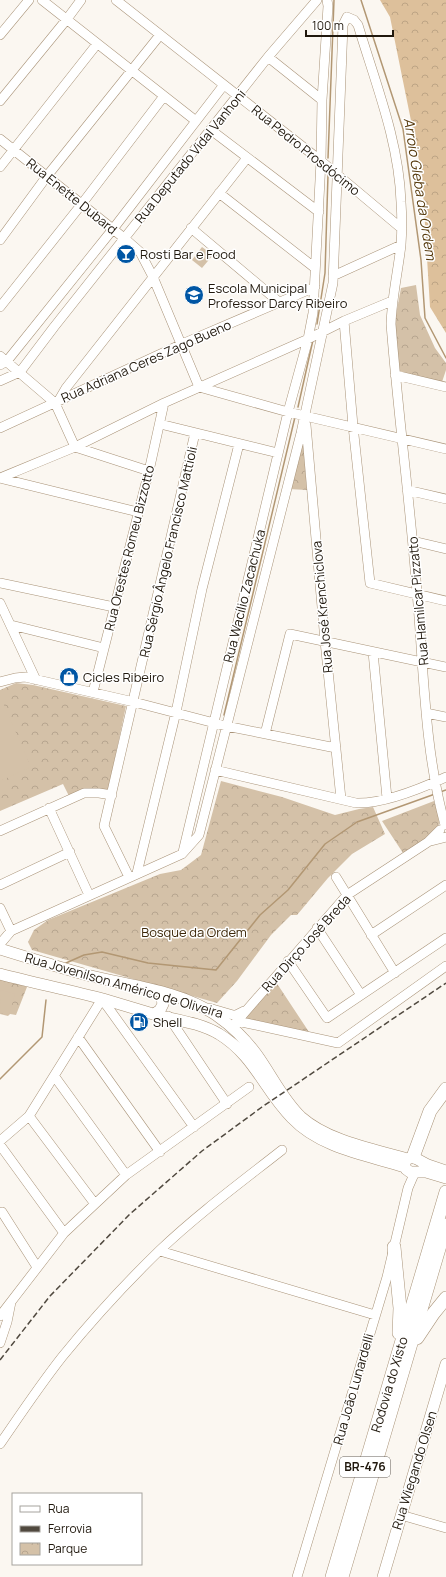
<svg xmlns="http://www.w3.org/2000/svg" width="446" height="1577" viewBox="0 0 446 1577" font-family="Manrope,sans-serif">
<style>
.forest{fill:url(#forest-crowns)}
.park{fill:url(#park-crowns)}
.pitch{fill:#d4c1a8}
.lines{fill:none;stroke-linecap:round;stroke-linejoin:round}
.stream{stroke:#b29773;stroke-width:1.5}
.minor-casing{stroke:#a99378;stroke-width:10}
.major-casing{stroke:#a99378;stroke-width:12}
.highway-casing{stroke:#a99378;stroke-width:14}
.minor{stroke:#fff;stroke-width:9}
.major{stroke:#fff;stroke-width:11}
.highway{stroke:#fff;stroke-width:13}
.rail{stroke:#50493f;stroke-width:1.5;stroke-dasharray:6 3;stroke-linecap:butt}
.labels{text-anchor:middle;stroke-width:3;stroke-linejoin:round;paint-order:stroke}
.shield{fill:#fff;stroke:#635d56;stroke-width:1}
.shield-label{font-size:12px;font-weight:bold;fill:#20180d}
.street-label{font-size:13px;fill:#20180d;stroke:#fff}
.poi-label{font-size:13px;fill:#20180d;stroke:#fff;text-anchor:start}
.park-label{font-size:13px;fill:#3d2809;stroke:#fff}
.water-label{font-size:14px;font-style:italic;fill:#56390b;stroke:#fff}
</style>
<defs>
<pattern id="forest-crowns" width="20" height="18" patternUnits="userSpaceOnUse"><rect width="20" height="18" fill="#ddc09b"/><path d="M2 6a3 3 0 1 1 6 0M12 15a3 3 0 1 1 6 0" fill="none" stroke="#bda484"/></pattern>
<pattern id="park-crowns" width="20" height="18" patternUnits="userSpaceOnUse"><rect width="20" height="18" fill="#d4c1a8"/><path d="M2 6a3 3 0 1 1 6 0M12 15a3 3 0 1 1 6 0" fill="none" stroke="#b6a58f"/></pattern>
</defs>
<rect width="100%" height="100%" fill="#fbf7f1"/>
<path class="forest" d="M380,0H446V333L430,307L422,175L390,17Z"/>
<path class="park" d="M416,285L420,315L435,348L446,363V370L441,385L399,374L395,320L401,288Z
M303,439L307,490L288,489Z
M16,683L33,685L126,706L108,791L87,788L69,796L63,784L0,811V690Z
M221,781L282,797L335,815L359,809L373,807L385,834L352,854L328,878L297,915H291L271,935L237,981L217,1003L32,950L28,942L34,930L48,920L160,874L181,870L201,855Z
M434,801C436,808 439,816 439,823C438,836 413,848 403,853L382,821Z
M0,977L27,987L16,1015L10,1014L8,1016L0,1014Z
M276,982L309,1032L244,1019Z"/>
<path class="pitch" d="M202,247L213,255L202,268L192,260Z
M0,696L31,767L0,781Z
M1,990L15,994L9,1015L0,1013Z"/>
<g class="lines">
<path class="stream" d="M361,0L403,129L421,260L425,318L446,358
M328,158L334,0
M317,324L325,273L328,175
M298,407L313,340
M224,715L295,417
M440,792L446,790
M66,963L84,955L102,952L148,963L216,970L260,915L288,890L325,844L357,822L435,794
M0,1079L42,1037L46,1000"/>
<g class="minor-casing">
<path id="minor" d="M42,0L196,121
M116,0L321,161L401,228
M0,35L29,0
M268,57L322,100
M0,101L67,19L81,0
M211,130L319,212
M0,139L124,238L140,252L153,277L199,387
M0,167L97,44
M219,193L315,268
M191,228L279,302
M0,240L47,176L160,35
M333,276L401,245
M0,307L81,205L164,96
M344,321L353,426L370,583L446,601
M0,356L55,403L75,447L149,471
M0,365L7,361L113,229L223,86
M395,375L446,387
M0,381L20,372L54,327L268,57L317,0
M199,387L288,412L446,449
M59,400L66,388L247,158
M160,424L278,453
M306,425L325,641L341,799
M0,428L182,344L315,287
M0,478L75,447L164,403L308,339L344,321L392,301
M0,478L138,512
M407,490L446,499
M413,541L446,549
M0,583L114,607
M0,603L36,680
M11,625L104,648
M373,652L387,798
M0,682L15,678L25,677L134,702L226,726L336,748
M93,692L149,471L164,403
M426,713L446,717
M265,734L290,634L446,667
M215,770L356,803C382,804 422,788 446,777
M49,808L89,895
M0,831L84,793H99L112,795
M431,841L446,837
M183,852L288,412L308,339L313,313L321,161L322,100L328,6L327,0
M137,873L176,712L202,589L239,444
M129,877L104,826L195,433
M336,877L395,973
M0,885L70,852
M0,908L11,931
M317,928L361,995
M371,935L446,885
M0,944L11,931L182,854L199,835L301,433L333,283L343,25L347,17L354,20L358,25C375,82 399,141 401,202C402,216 402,231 401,245C398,271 392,297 391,324C398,413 410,502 417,592C424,670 424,749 445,825
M288,961L327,1018L446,938
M209,1008L233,1015H236L244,1011
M168,1016L227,1104
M237,1021L338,1043L446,966
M232,1027L347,895L428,842L440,830
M78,1037L160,1152
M55,1077L126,1175
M29,1116L95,1204
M0,1141L29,1116L102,999L194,1127
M0,1145L64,1233
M2,1212L37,1267
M160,1251L375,1315
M0,1316L64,1233L126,1175L249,1087
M0,1343L7,1322L11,1302
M0,1444C20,1415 40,1385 62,1357C92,1320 125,1284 160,1250C198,1214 240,1183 282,1150
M401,1515L446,1528
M297,1577L387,1277L408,1188L415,1172"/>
</g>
<g class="major-casing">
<path id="major" d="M0,949C29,958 58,967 87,975C130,986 179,990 216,1015C232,1026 246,1040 257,1055C272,1076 283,1100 301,1117C328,1141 373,1149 407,1159
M0,974C34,983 69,990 103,999C120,1004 136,1009 153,1014C175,1020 198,1022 219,1034C255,1056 264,1090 292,1118C320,1148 367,1155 405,1167
M154,1014L160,1010L163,1004L161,993
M446,1171L428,1165L413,1157L407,1159L404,1165L406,1169L410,1172H426L446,1178
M383,1577L446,1364"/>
</g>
<g class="highway-casing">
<g id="highway">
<path d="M413,1157L430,1111L446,1089"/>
<path d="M394,1247L400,1308L399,1333"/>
<path d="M417,1338L433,1314L446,1298"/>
<path id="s1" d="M332,1577L446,1192"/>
<path d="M342,1577L446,1225"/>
</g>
</g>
<use href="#minor" class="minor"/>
<use href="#major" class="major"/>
<use href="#highway" class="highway"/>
<path class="rail" d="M0,1360L50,1296L130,1214L202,1151L262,1107L446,983"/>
</g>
<defs>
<g id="bar-disc" transform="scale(1)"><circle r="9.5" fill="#0056a4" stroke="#fff"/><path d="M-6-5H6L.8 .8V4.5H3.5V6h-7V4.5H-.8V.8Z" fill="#fff"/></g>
<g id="school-disc" transform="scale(1)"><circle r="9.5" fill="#0056a4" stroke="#fff"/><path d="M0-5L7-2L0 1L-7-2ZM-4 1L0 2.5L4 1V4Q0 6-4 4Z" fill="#fff"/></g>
<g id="shop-disc" transform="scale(1)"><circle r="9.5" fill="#0056a4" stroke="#fff"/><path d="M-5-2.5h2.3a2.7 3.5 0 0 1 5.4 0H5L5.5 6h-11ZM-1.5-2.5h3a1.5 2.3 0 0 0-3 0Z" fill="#fff"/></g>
<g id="fuel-disc" transform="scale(1)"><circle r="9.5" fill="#0056a4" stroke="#fff"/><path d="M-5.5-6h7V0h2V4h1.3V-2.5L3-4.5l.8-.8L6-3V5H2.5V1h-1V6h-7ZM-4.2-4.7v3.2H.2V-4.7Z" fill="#fff"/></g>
</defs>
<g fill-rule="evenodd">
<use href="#bar-disc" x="126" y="254"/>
<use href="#school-disc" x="194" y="295"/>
<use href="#shop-disc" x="69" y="677"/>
<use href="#fuel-disc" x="139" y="1022"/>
</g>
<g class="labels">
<rect class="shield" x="340" y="1457" width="50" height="20" rx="3"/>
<g class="shield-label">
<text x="365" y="1471">BR-476</text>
</g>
<g class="street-label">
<text transform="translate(306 150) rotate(39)" y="5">Rua Pedro Prosdócimo</text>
<text transform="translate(190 156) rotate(-51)" y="5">Rua Deputado Vidal Vanhoni</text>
<text transform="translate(72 196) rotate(39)" y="5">Rua Enette Dubard</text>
<text transform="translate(146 361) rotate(-24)" y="5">Rua Adriana Ceres Zago Bueno</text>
<text transform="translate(129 548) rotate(-76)" y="5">Rua Orestes Romeu Bizzotto</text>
<text transform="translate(168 552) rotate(-77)" y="5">Rua Sérgio Ângelo Francisco Mattioli</text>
<text transform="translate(244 596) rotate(-76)" y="5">Rua Wacílio Zacachuka</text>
<text transform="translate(418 601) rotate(-95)" y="5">Rua Hamilcar Pizzatto</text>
<text transform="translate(322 607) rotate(-95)" y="5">Rua José Krenchiclova</text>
<text transform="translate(306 943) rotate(-48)" y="5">Rua Dirço José Breda</text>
<text transform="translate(124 985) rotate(16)" y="5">Rua Jovenilson Américo de Oliveira</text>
<text dy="5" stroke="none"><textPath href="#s1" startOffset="201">Rodovia do Xisto</textPath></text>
<text transform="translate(353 1389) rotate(-74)" y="5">Rua João Lunardelli</text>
<text transform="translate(414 1470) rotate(-73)" y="5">Rua Wiegando Olsen</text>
</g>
<g class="poi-label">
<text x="140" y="259">Rosti Bar e Food</text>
<text x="208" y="293">Escola Municipal<tspan x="208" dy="15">Professor Darcy Ribeiro</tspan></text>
<text x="83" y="682">Cicles Ribeiro</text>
<text x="153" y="1027">Shell</text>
</g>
<g class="park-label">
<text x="194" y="937">Bosque da Ordem</text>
</g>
<g class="water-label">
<text transform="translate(420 189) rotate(81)" y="5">Arroio Gleba da Ordem</text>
</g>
</g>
<rect x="12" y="1493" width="130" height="72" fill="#ffffff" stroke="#a6a39e"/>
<rect x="20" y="1506" width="20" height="6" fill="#ffffff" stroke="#a6a39e"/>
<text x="48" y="1513" font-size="12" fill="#20180d">Rua</text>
<rect x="20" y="1526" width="20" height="6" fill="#50493f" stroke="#a6a39e"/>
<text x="48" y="1533" font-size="12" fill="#20180d">Ferrovia</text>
<rect x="20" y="1543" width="20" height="12" fill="url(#park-crowns)" stroke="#a6a39e"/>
<text x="48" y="1553" font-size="12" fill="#20180d">Parque</text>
<path d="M306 30v6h87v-6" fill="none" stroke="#20180d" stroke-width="2"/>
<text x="312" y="30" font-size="12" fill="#20180d" stroke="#ffffff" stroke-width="3" paint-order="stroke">100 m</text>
</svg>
